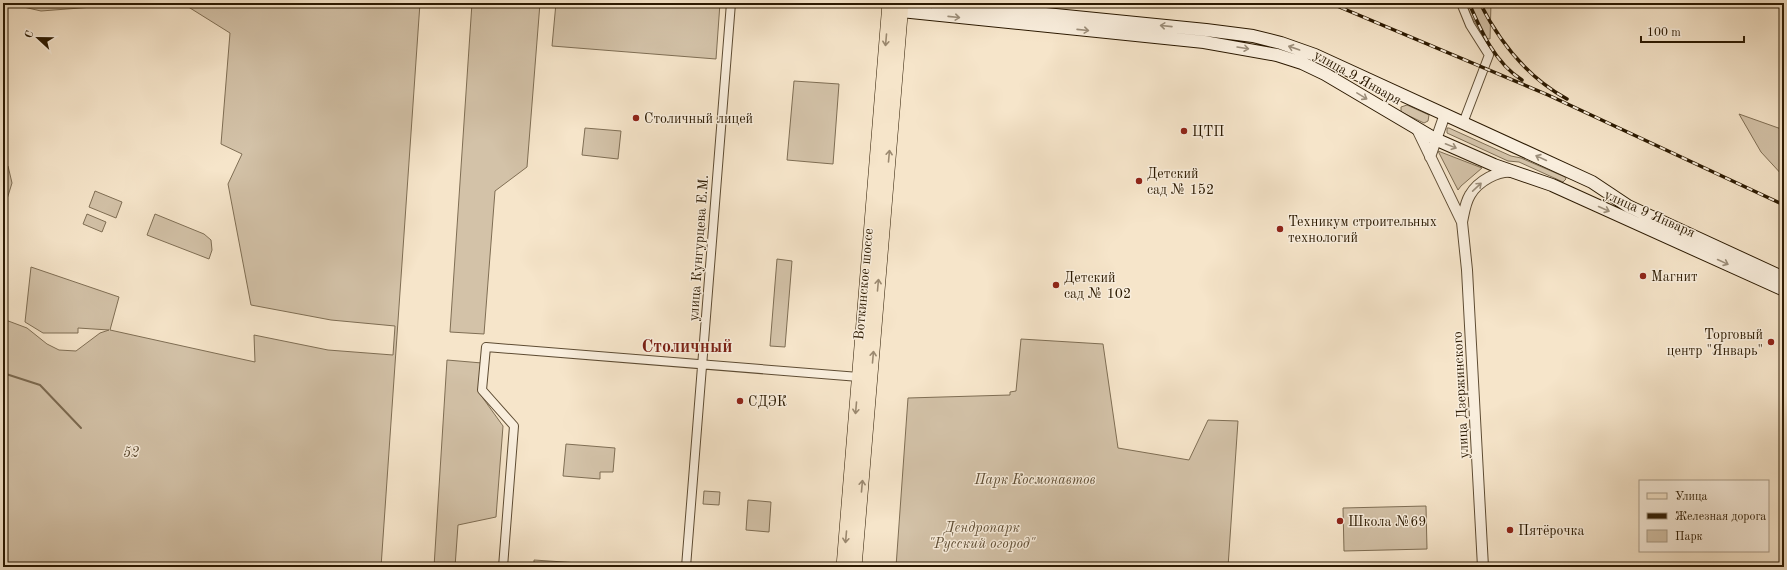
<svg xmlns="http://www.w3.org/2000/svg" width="1787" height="570" viewBox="0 0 1787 570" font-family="'Old Standard TT',serif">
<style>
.green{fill:#d3c2a8;stroke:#7f6e54}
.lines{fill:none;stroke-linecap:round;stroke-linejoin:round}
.stream{stroke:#7b6a51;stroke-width:2}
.minor-casing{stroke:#5e4c33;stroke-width:10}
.tertiary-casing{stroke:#5e4c33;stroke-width:12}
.secondary-casing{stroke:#2b1901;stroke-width:14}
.primary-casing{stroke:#2b1901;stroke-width:14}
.minor{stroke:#f9eedd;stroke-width:8}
.tertiary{stroke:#f9eedd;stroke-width:10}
.secondary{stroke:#f9eedd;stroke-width:12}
.primary{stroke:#f6e5ca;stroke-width:13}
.rail-casing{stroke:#2b1901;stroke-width:3.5}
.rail{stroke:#f9eedd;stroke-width:2;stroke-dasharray:6;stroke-linecap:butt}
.oneway{stroke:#9c8e7a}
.oneway2{stroke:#9b8970}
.poi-dot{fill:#8f2418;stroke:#f9eedd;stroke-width:1.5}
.labels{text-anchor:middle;stroke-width:3;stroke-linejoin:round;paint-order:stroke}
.street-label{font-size:14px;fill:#2b1901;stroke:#f9eedd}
.poi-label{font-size:14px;fill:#2b1901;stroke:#f9eedd;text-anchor:start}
.park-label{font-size:14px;font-style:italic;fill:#5d4c33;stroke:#f9eedd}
.district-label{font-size:18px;font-weight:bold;fill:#7a1f14;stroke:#f9eedd}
</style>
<rect width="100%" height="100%" fill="#f6e5ca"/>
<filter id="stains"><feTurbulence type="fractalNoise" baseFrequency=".005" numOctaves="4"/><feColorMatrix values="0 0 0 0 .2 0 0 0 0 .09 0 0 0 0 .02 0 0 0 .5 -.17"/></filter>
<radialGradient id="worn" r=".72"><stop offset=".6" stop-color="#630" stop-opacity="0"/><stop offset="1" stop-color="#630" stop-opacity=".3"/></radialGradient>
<path class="green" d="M6,3H112L106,6L41,11Z
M182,3H420L381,567H3V319L27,328L47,344L59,350L76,351L100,333L109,330L78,328V333H43L25,322L31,267L119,297L110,330L255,362L254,335L328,350L393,355L395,326L331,320L251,305L228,184L242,154L221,144L230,33Z
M472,3H540L527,167L495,191L484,334L450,332Z
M556,3H720L716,59L552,46Z
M1466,3H1491L1490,39L1484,38L1469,12Z
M794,81L839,84L833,164L787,160Z
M1407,105L1429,115L1428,121L1424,123L1401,112V107Z
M1739,114L1784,130V177L1761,152Z
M585,128L621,131L618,159L582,155Z
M1447,128H1449L1511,156L1521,158L1565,177L1566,179L1563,182L1519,162L1508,161L1447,133Z
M1438,151L1482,168L1461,186L1458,190Z
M3,165L8,166L12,183L3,212Z
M95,191L122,202L116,218L89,207Z
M87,214L106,222L102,232L83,224Z
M155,214L204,234L211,240L212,250L209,259L147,235Z
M777,259L792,261L785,347L770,346Z
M1021,339L1103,344L1118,448L1189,460L1208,420L1238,421L1228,567H896L908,398L1010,395V392L1016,391Z
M447,360L482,363L480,394L503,426L496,517L458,525L455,567H434Z
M566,444L615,448L613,472H600V479L563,476Z
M704,491L720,492L719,505L703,504Z
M748,500L771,502L769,532L746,530Z
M1426,506L1427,549L1344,551L1343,508Z
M534,560L579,563L578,567H534Z"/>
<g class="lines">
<path class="stream" d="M3,373L40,385L81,428"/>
<g class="minor-casing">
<path id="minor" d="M1461,3L1470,25L1489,55L1463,123
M503,567L514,426L482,390L486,347L859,377
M686,567L731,3"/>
</g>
<g class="tertiary-casing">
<path id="tertiary" d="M1416,127L1462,222L1467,270L1483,567
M1430,157L1445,114
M1462,222C1464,213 1465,203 1470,195C1478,181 1498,170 1513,172"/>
</g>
<g class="secondary-casing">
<path id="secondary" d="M935,3L1206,30L1253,36L1281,43L1315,55L1592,182L1628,206L1784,278
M893,6L901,11L1204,42L1277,55L1302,63L1325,74L1435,139L1494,165L1552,185L1784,290"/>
</g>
<g class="primary-casing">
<path id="primary" d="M843,567L889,3
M855,567L902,3"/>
</g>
<use href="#minor" class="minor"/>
<use href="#tertiary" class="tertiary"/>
<use href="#secondary" class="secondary"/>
<use href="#primary" class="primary"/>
<g class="rail-casing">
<path id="rail" d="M1330,3L1548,95L1784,205
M1469,3C1481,31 1495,63 1522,80
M1480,3C1500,43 1527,77 1567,99"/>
</g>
<use href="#rail" class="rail"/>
</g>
<defs><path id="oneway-shaft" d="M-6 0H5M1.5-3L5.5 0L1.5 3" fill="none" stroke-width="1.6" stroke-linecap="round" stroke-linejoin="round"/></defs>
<g class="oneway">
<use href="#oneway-shaft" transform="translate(954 17) rotate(6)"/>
<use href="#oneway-shaft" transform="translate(1166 26) rotate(-174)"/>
<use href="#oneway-shaft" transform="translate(1083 30) rotate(6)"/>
<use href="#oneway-shaft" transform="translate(1243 48) rotate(9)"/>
<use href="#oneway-shaft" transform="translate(1294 48) rotate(-161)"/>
<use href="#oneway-shaft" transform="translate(1362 96) rotate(31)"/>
<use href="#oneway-shaft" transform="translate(1451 146) rotate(22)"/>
<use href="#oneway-shaft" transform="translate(1541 158) rotate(-155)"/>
<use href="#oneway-shaft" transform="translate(1477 187) rotate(-43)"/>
<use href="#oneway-shaft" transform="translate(1604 209) rotate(24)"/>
<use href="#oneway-shaft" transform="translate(1723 262) rotate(25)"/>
</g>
<g class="oneway2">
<use href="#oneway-shaft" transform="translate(886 40) rotate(95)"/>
<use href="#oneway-shaft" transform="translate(889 156) rotate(-85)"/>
<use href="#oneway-shaft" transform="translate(878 285) rotate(-85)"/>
<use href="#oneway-shaft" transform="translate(873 357) rotate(-85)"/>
<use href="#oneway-shaft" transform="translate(856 408) rotate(95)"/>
<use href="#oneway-shaft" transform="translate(862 486) rotate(-85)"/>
<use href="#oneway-shaft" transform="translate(846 537) rotate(95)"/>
</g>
<g class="poi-dot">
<circle cx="636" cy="118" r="4"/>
<circle cx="1184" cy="131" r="4"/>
<circle cx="1139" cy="181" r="4"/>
<circle cx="1280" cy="229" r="4"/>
<circle cx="1643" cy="276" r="4"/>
<circle cx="1056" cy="285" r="4"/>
<circle cx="1771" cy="342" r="4"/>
<circle cx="740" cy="401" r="4"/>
<circle cx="1340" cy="521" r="4"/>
<circle cx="1510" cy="530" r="4"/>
</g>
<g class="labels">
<g class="street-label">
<text transform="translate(1358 77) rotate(29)" y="5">улица 9 Января</text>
<text transform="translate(1650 213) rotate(24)" y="5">улица 9 Января</text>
<text transform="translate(698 248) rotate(-86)" y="5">улица Кунгурцева Е.М.</text>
<text transform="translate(863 284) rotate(-85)" y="5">Воткинское шоссе</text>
<text transform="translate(1460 395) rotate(-93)" y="5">улица Дзержинского</text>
</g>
<g class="poi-label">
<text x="644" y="123">Столичный лицей</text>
<text x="1192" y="136">ЦТП</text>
<text x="1147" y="178">Детский<tspan x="1147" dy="16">сад № 152</tspan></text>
<text x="1288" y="226">Техникум строительных<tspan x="1288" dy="16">технологий</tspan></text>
<text x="1651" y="281">Магнит</text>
<text x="1064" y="282">Детский<tspan x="1064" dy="16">сад № 102</tspan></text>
<text x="1763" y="339" text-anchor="end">Торговый<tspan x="1763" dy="16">центр "Январь"</tspan></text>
<text x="748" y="406">СДЭК</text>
<text x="1348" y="526">Школа №69</text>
<text x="1518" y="535">Пятёрочка</text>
</g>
<g class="park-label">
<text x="131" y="457">52</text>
<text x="1035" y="484">Парк Космонавтов</text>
<text x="982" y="532">Дендропарк<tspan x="982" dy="16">"Русский огород"</tspan></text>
</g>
<g class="district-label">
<text x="687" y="352">Столичный</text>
</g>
</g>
<rect width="1787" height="570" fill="none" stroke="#f6e5ca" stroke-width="16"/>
<rect x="4" y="4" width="1779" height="562" fill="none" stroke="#2b1901" stroke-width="2"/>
<rect x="8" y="8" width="1771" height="554" fill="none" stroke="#2b1901"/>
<rect x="1639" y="480" width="130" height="72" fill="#f9eedd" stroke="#a79985"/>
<rect x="1647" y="493" width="20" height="6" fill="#f6e5ca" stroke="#a79985"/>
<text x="1675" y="500" font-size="12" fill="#2b1901">Улица</text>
<rect x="1647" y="513" width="20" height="6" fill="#2b1901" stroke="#a79985"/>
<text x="1675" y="520" font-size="12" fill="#2b1901">Железная дорога</text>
<rect x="1647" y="530" width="20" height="12" fill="#d3c2a8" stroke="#a79985"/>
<text x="1675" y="540" font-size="12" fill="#2b1901">Парк</text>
<g transform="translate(38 38) rotate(292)" stroke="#f9eedd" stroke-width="3" paint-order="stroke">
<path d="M0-3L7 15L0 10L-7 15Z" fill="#2b1901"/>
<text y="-6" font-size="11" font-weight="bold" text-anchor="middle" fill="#2b1901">С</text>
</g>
<path d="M1641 36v6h103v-6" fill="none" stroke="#2b1901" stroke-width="2"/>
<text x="1647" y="36" font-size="12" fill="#2b1901" stroke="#f9eedd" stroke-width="3" paint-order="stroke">100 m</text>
<rect width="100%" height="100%" filter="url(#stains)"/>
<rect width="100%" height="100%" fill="url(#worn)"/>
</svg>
